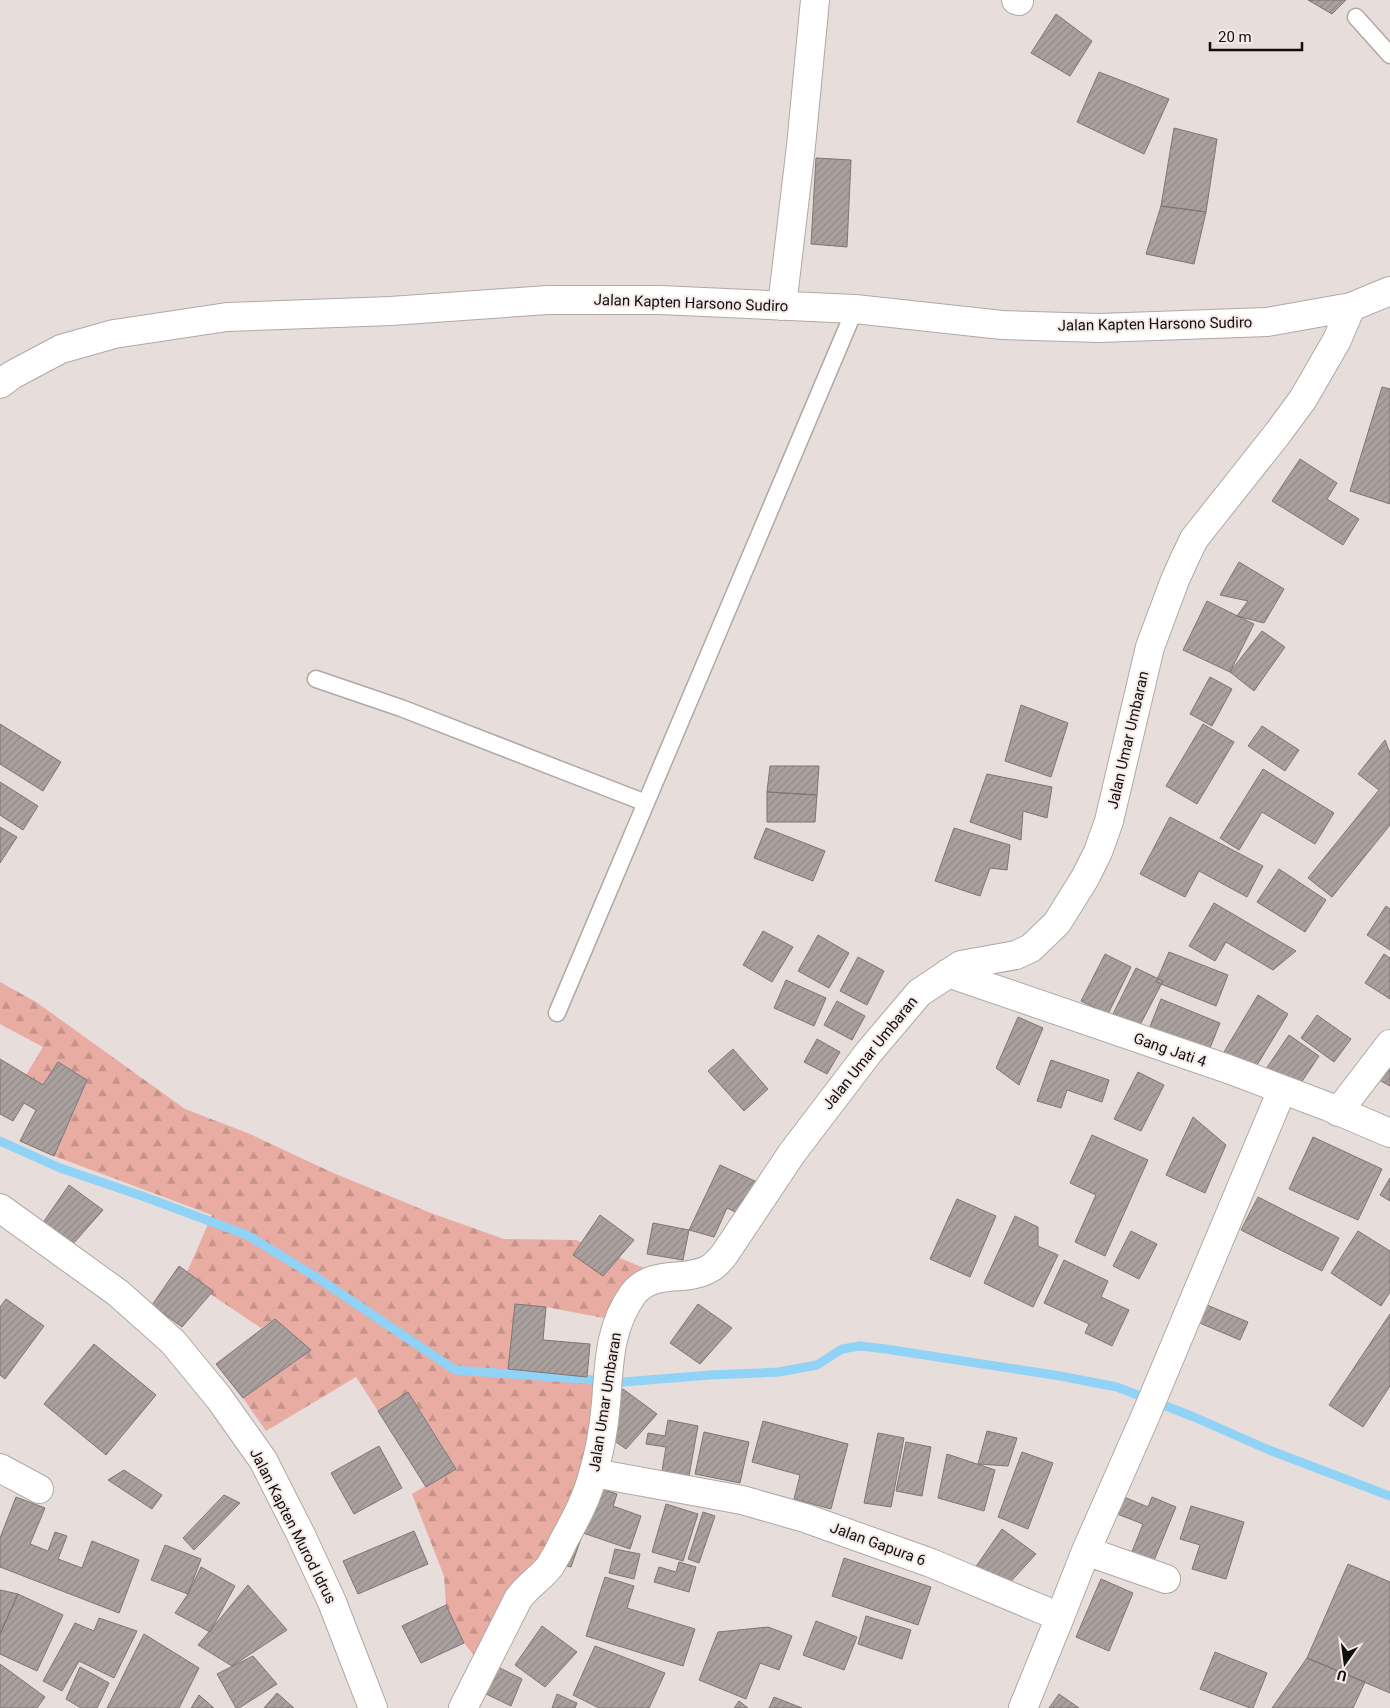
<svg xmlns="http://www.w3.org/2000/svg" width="1390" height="1708" viewBox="0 0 1390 1708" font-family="Roboto,sans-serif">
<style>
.forest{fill:url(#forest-firs)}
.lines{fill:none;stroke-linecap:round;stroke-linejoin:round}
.stream{stroke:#90d3f6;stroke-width:9}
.building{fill:url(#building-hatch);stroke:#7e7574}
.service-casing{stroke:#b1a8a6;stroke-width:19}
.minor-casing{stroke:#b1a8a6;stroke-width:30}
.service{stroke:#fff;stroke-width:16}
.minor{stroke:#fff;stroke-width:28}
.labels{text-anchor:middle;stroke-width:4;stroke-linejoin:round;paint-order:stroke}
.street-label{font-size:15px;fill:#110e0d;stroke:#f4eae9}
</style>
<defs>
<pattern id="forest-firs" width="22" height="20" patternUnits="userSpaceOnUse" patternTransform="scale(1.25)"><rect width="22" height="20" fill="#e8aca3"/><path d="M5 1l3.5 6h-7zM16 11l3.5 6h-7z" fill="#c6938b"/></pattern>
<pattern id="building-hatch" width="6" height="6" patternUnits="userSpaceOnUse" patternTransform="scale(1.25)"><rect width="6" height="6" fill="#aaa19f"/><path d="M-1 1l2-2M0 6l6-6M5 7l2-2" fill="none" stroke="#918988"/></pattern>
</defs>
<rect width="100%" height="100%" fill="#e7dddb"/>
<path class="forest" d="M0,982L36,1002L185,1109L250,1134L331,1172L431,1213L504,1239L576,1240L649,1270L609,1319L546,1307L515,1304L508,1369L600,1379L595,1422L566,1521L477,1659L464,1643L446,1605L444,1576L412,1494L456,1468L409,1393L378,1411L356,1377L266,1431L243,1398L311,1350L275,1319L261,1328L185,1277L212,1215L54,1156L87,1080L58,1062L43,1085L26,1075L43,1047L0,1024Z"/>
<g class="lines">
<path class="stream" d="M0,1141L60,1168L142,1196L247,1235L316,1277L455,1370L623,1382L710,1375L779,1372L817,1365L842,1349L860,1346L886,1349L1060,1376L1117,1387L1194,1417L1269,1450L1390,1496"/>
</g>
<path class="building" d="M1308,0H1346L1332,14Z
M1056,14L1092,41L1070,76L1031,53Z
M1099,72L1169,99L1144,154L1077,122Z
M1174,128L1217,139L1206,212L1161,206Z
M816,158L851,160L847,247L811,244Z
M1161,206L1206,212L1194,264L1146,254Z
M1382,387L1390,389V504L1350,491Z
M1300,459L1337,483L1327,499L1359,519L1343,545L1272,501Z
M1239,562L1284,589L1264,623L1237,616L1248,601L1220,595Z
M1207,601L1254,624L1230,672L1183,650Z
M1262,631L1285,647L1254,691L1230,672Z
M1210,677L1232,689L1212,726L1190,714Z
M1021,705L1068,723L1051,777L1005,761Z
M0,724L61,762L43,791L0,764Z
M1203,724L1234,742L1197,804L1166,786Z
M1262,726L1299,750L1285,771L1248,746Z
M1385,740L1390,753V825L1332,897L1308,878L1379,790L1358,774Z
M770,766H819L817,795L767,792Z
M1263,769L1334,813L1315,844L1262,812L1239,850L1220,838Z
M987,774L1052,787L1047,818L1023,811L1021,840L970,822Z
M0,782L38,806L23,830L0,815Z
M767,792L817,795L815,822H767Z
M1170,817L1263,866L1247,897L1199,871L1185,897L1140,874Z
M0,827L17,837L0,863Z
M766,828L825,851L813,881L754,858Z
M954,828L1010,845L1007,870L990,868L980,896L935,881Z
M1279,869L1326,900L1305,932L1257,902Z
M1214,903L1296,951L1273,970L1226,942L1215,961L1189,946Z
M1386,906L1390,909V950L1367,935Z
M763,931L793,947L772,982L743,965Z
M818,935L849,953L829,988L798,971Z
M1169,952L1228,975L1216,1006L1156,982Z
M1105,954L1131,967L1108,1014L1081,1001Z
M1384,954L1390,958V999L1365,983Z
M858,957L884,971L867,1005L840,991Z
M1136,968L1163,981L1139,1027L1113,1014Z
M786,980L826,998L814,1026L774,1008Z
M1258,995L1288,1014L1251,1075L1221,1057Z
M1161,999L1220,1023L1208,1053L1149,1029Z
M837,1001L865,1016L852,1040L824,1025Z
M1317,1015L1351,1039L1334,1062L1301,1038Z
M1018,1017L1043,1028L1019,1085L996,1068Z
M1289,1035L1319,1056L1297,1089L1266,1069Z
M817,1039L840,1052L827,1074L804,1062Z
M733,1049L768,1089L744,1111L708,1071Z
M1390,1058V1086L1379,1080Z
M0,1059L43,1085L58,1062L87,1080L54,1156L20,1141L36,1110L24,1103L13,1121L0,1114Z
M1051,1060L1109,1080L1102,1102L1067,1090L1061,1108L1037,1101Z
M1138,1072L1164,1085L1141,1131L1114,1119Z
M1193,1117L1226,1145L1205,1193L1166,1175Z
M1092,1135L1148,1160L1105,1256L1075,1242L1096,1195L1070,1183Z
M1313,1137L1382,1169L1358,1220L1289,1189Z
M720,1165L757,1182L742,1215L727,1208L714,1237L689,1230Z
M1390,1178V1201L1380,1195Z
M69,1185L103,1210L72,1245L42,1224Z
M1258,1197L1339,1238L1322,1271L1241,1230Z
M957,1199L996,1216L970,1277L930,1259Z
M600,1215L634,1240L603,1276L573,1255Z
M1015,1216L1038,1227V1246L1058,1255L1033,1307L984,1283Z
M653,1223L689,1230L683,1260L647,1254Z
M1131,1231L1157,1244L1139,1279L1113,1266Z
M1358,1231L1390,1251V1292L1381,1306L1331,1273Z
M1064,1260L1108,1281L1101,1297L1129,1310L1112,1346L1085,1333L1089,1324L1044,1303Z
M179,1266L213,1291L182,1327L152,1305Z
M6,1299L44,1326L5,1379L0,1375V1307Z
M1202,1303L1248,1322L1240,1340L1195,1321Z
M515,1304L546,1307L543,1340L590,1344L587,1377L508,1369Z
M698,1304L732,1328L700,1364L670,1343Z
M1390,1314V1386L1363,1427L1329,1405Z
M275,1319L311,1350L243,1398L216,1364Z
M94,1344L156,1395L106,1455L44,1404Z
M623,1389L657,1414L626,1449L596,1428Z
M408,1392L456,1469L426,1487L378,1411Z
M668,1420L698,1426L689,1476L662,1471L666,1447L646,1444L648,1433L665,1436Z
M763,1421L848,1444L831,1509L794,1499L800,1475L752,1462Z
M987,1431L1017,1438L1008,1466L978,1464Z
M704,1432L749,1442L740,1483L695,1474Z
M878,1433L904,1438L891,1507L864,1503Z
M906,1442L931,1447L922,1496L896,1491Z
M379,1446L402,1488L354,1514L331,1473Z
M1022,1452L1053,1463L1028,1529L998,1517Z
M947,1454L995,1470L984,1511L938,1498Z
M124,1470L162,1495L152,1509L108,1480Z
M594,1486L617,1494L613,1506L641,1516L630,1549L583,1533L571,1567L567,1566Z
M224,1495L240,1503L194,1550L183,1538Z
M16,1497L45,1508L30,1544L48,1551L55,1532L67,1536L58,1559L82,1568L92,1541L139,1560L119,1613L0,1567V1538Z
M1124,1497L1148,1507L1152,1497L1176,1507L1153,1563L1131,1554L1143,1524L1117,1514Z
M666,1504L698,1514L683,1561L652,1552Z
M1191,1506L1244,1522L1226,1579L1192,1569L1200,1545L1180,1539Z
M703,1512L715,1516L699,1563L688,1559Z
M1002,1529L1036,1554L1004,1589L975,1568Z
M414,1531L428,1564L358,1594L343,1561Z
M165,1545L201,1559L188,1594L151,1580Z
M615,1549L640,1554L634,1579L609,1573Z
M844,1558L931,1587L918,1625L832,1596Z
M679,1562L696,1567L689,1592L654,1582L659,1567L676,1572Z
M1348,1564L1390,1582V1693L1307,1658Z
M201,1567L235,1586L210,1632L175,1613L188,1594Z
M605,1577L634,1586L627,1608L695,1629L683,1666L586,1636Z
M1101,1579L1133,1593L1109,1651L1076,1637Z
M248,1585L287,1630L232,1666L198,1645Z
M0,1590L18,1594L0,1634Z
M18,1594L63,1615L37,1671L0,1654V1634Z
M446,1605L464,1643L421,1663L402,1626Z
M866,1616L911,1630L902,1659L858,1644Z
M99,1618L137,1631L114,1678L79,1661L62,1691L43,1681L75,1623L94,1631Z
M816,1621L857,1637L844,1670L803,1655Z
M542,1626L577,1652L545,1687L515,1665Z
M768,1627L792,1636L779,1670L760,1663L746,1699L699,1680L718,1632Z
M144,1634L199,1668L179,1708H107Z
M595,1646L665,1673L649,1708H599L573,1695Z
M1215,1652L1267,1673L1253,1708H1250L1200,1689Z
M253,1656L277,1684L239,1708H236L217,1674Z
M1307,1658L1365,1682L1353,1708H1272Z
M0,1664L45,1697L37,1708H0Z
M496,1666L522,1679L511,1706L484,1693Z
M80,1667L109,1683L97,1708H81L66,1699Z
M277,1693L294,1708H264Z
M557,1694L577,1703L575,1708H552Z
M1059,1694L1079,1708H1049Z
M199,1695L214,1708H191Z
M774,1697L802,1708H769Z
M739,1701L748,1708H734Z"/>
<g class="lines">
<g class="service-casing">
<path id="service" d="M1356,17L1390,55
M316,679L401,708L646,803
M557,1013L855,309"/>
</g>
<g class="minor-casing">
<path id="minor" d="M1016,0L1019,1
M782,306L801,146L815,0
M0,384L12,375L61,349L114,334L227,317L391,311L547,300H660L855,309L1002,325L1099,328L1267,322L1351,307L1390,291
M948,973L1228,1069L1329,1107L1390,1133
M1338,1112L1390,1044
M0,1208L118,1293L173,1342L219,1398L263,1460L301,1535L332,1602L373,1708
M0,1468L39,1489
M594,1473L742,1500L805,1518L931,1563L1060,1617L1023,1708
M1086,1551L1166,1579
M1060,1617L1086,1551L1145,1417L1282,1090
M463,1708L518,1599C527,1586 541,1578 550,1566C555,1558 560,1549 564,1540C576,1518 587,1498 593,1474C600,1451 604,1427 606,1403C609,1365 609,1327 633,1294C653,1269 683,1282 707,1270C714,1267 719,1261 724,1255L792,1153L869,1052L919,993L961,965L1016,955L1031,948L1057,923L1085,878L1098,852L1109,821L1150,647L1175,580L1184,560L1194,539L1278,433L1303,399L1337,340L1351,307"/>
</g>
<use href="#service" class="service"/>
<use href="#minor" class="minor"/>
</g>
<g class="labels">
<g class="street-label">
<text transform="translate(691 303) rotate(2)" y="5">Jalan Kapten Harsono Sudiro</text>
<text transform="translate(1155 324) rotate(-1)" y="5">Jalan Kapten Harsono Sudiro</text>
<text transform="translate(1128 740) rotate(-77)" y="5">Jalan Umar Umbaran</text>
<text transform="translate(1170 1050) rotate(19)" y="5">Gang Jati 4</text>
<text transform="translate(870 1053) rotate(-51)" y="5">Jalan Umar Umbaran</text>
<text transform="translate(605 1402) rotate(-81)" y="5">Jalan Umar Umbaran</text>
<text transform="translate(293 1526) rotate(63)" y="5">Jalan Kapten Murod Idrus</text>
<text transform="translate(878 1544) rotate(20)" y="5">Jalan Gapura 6</text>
</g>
</g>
<g transform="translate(1345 1663) rotate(194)" stroke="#f4eae9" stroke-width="4" paint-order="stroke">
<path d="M0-4L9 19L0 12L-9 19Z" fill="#110e0d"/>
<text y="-8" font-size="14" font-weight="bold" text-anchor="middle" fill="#110e0d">U</text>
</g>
<path d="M1210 42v8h92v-8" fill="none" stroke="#110e0d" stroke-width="2.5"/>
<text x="1218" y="42" font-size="15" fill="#110e0d" stroke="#f4eae9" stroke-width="4" paint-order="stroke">20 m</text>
</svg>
